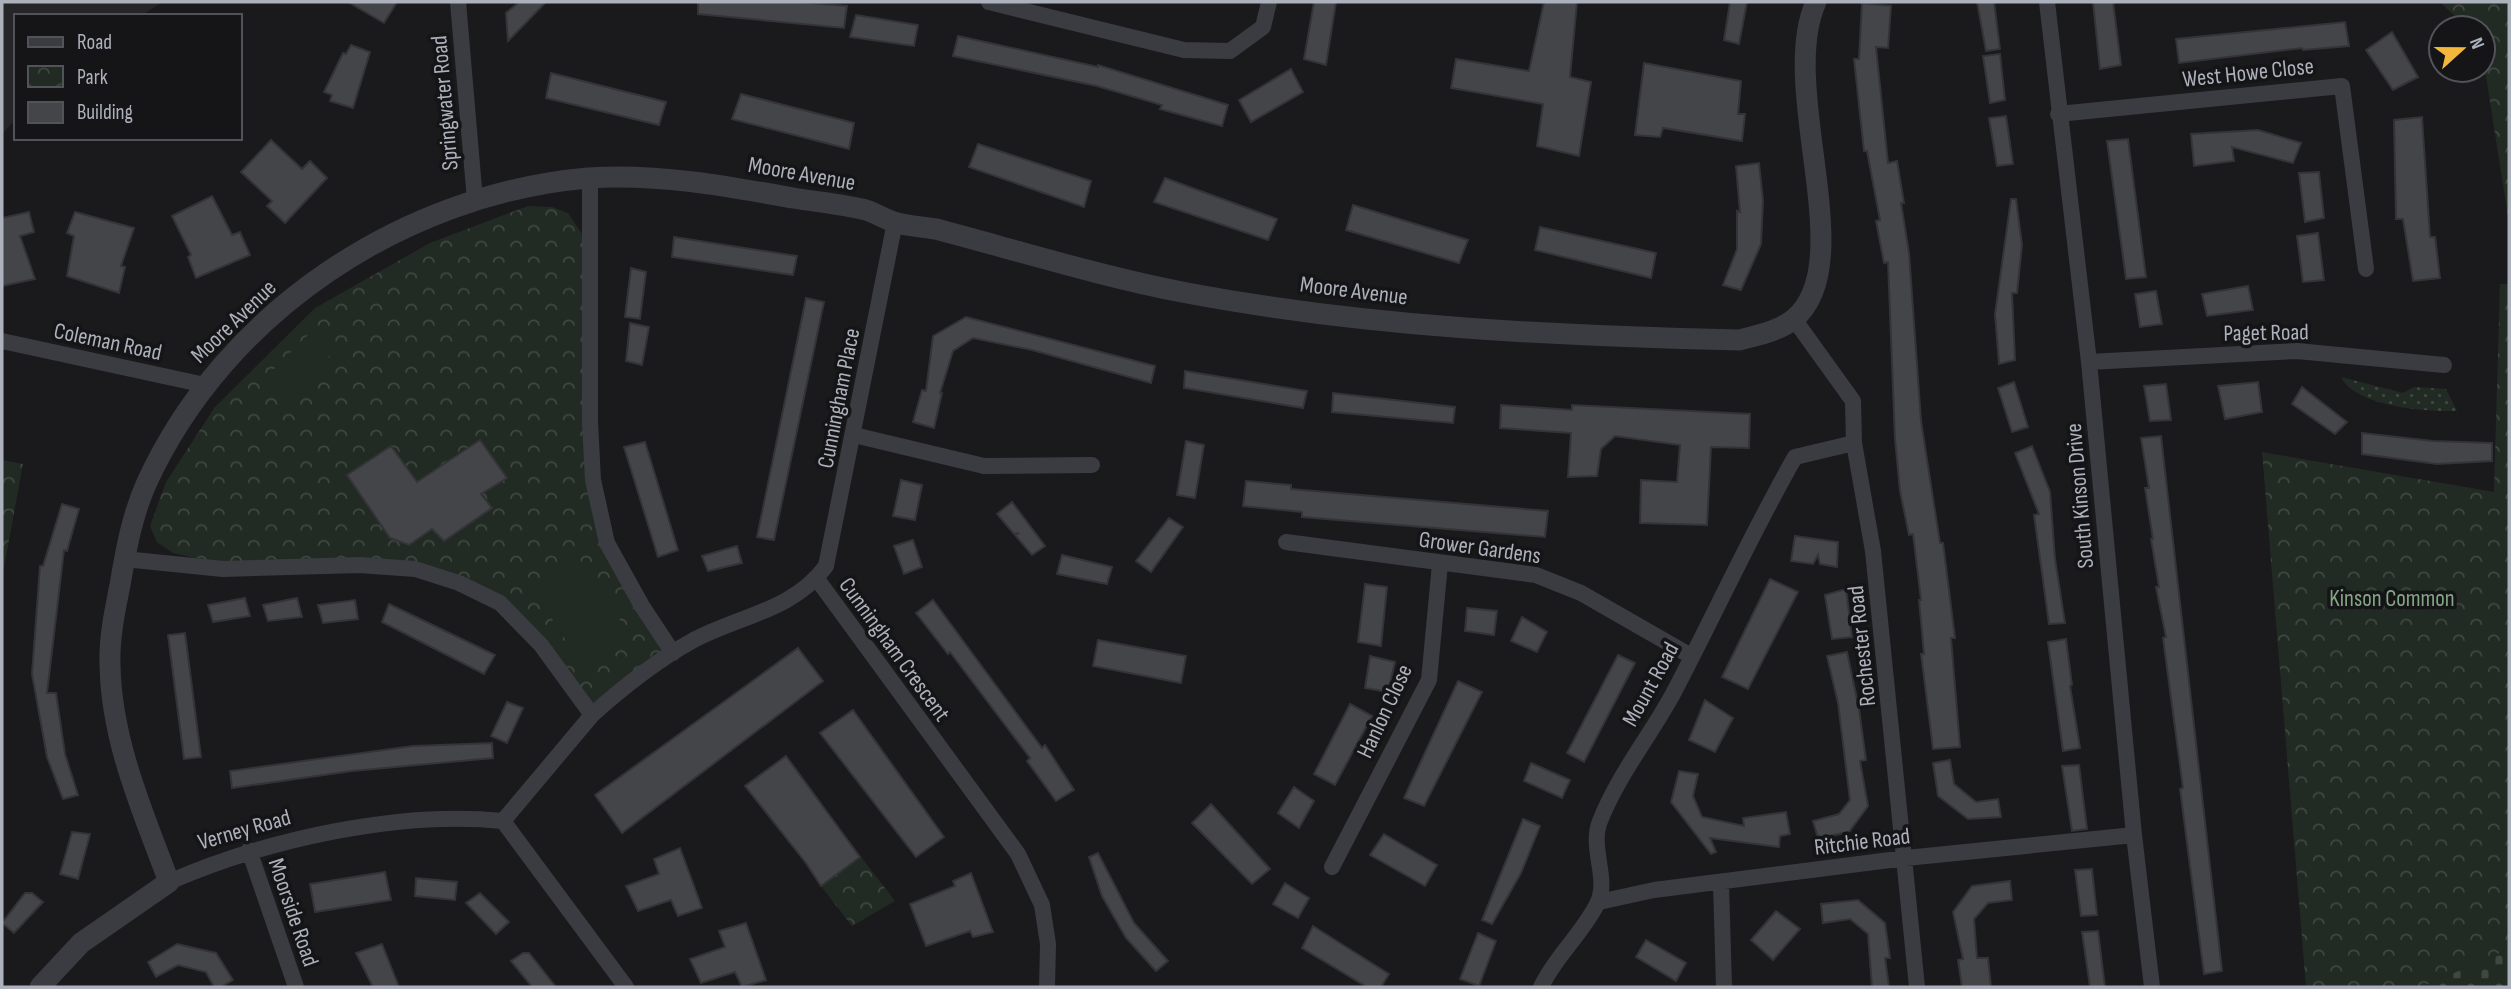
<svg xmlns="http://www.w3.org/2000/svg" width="2511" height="989" viewBox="0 0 2511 989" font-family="'Sofia Sans Condensed',sans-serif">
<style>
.built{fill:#262629}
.grass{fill:url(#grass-dots)}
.cemetery{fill:url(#cemetery-stones)}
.park{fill:url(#park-crowns)}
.pitch{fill:#222b23}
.building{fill:#444549;stroke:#343438;stroke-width:2}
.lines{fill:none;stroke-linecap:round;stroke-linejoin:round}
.minor{stroke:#3b3c41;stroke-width:16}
.tertiary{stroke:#3b3c41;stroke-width:21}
.labels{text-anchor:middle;stroke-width:7;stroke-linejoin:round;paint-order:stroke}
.street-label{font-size:23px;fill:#adb1bc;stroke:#151517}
.park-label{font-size:23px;fill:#84a786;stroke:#151517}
</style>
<defs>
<pattern id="grass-dots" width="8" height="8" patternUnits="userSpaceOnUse" patternTransform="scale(1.75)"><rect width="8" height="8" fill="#222b23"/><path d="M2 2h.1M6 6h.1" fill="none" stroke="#3f4741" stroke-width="1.8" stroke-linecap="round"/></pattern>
<pattern id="cemetery-stones" width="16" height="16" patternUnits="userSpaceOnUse" patternTransform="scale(1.75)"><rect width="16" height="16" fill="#222b23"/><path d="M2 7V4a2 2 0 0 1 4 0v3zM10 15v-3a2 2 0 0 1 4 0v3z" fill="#3f4741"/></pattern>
<pattern id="park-crowns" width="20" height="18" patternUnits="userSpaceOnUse" patternTransform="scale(1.75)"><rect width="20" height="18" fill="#222b23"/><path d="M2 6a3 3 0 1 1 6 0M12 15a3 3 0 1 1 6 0" fill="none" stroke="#3f4741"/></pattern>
</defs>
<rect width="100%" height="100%" fill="#1a1a1c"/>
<path class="built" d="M2,2H162L141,16H16V119L2,134Z"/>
<path class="grass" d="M2341,377L2403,393L2414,387L2446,389L2457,411C2427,412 2356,407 2341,377Z"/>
<path class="cemetery" d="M2509,949V987H2421Z"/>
<path class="park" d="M2440,2H2509V223L2483,57V28H2467Z
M528,206L552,207L568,213L582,234L592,299L590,422L607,543L673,653L592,715L500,603L415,569L213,562L173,553L157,542L150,526L166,482L215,407L315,308L430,243Z
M2500,284H2509V949L2421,987H2306L2262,452L2494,492Z
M2,460L23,464L2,578Z
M861,857L895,901L852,926L821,886Z"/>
<path class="pitch" d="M314,329L335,350L281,404L260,383Z
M578,557L631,637L584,668L532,588Z"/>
<path class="building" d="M348,2H397L384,23Z
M519,2H546L508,41L506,13Z
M698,2H800L847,6L844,28L698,14Z
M1314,2H1336L1326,65L1304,59Z
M1544,2H1577L1570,77L1591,82L1579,156L1537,146L1543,104L1451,88L1456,59L1529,71Z
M1730,2H1747L1739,44L1724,40Z
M1977,2H1994L2000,49L1986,51Z
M2093,2H2113L2121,65L2100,69Z
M1862,3L1891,6L1888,48L1876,47L1888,163L1897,161L1904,203H1901L1909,253L1921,421L1940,543H1943L1955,638H1951L1960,747L1933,749L1928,709L1921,654H1924L1919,600H1921L1913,534L1909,535L1900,491L1895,439L1888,262L1884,263L1876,221L1880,220L1867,151H1864L1854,59H1859Z
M856,15L918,25L914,46L850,37Z
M2345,22L2349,46L2303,50L2302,48L2179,63L2176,39Z
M2392,32L2418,77L2393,90L2366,50Z
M958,36L1098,67V65L1228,105L1222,126L1160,109L1162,105L1097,86L953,56Z
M351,45L370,52L353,108L330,101L332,95L324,92L343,53L346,54Z
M2000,54L2005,100L1990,103L1983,56Z
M1644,63L1741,81L1738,114H1745L1742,141L1663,128L1660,137L1635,135Z
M1291,69L1303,92L1251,122L1239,100Z
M551,73L666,102L659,125L546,98Z
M741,94L854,123L849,149L732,119Z
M2006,116L2013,164L1997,166L1989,118Z
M2422,117L2430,237H2435L2440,278L2413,281L2403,219H2396L2394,120Z
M2258,130L2301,143L2293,163L2232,147L2234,161L2194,166L2191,134Z
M2128,139L2146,277L2126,279L2107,141Z
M271,140L302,169L310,161L327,178L285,223L267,206L272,201L241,172Z
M978,144L1091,181L1084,207L969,167Z
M1759,163L1763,201L1761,244L1741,290L1723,285L1737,249V211L1740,212L1736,166Z
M2319,172L2324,218L2305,222L2299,173Z
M1165,178L1277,219L1268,240L1154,202Z
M212,196L232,235L240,232L250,255L196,278L188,257L191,255L172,216Z
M2011,199H2016L2022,245L2017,293H2012L2015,360L1999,364L1995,314Z
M1353,205L1468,240L1459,263L1346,230Z
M29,212L34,232L20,236L35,279L2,286V218Z
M75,212L134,228L121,266L125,267L119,293L67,276L74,236L67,233Z
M1540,227L1656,253L1651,278L1535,250Z
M2318,233L2324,280L2303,282L2297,236Z
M674,237L797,256L793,275L672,257Z
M631,268L646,272L640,319L625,317Z
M2248,286L2253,310L2207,316L2202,294Z
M2156,291L2162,324L2140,327L2135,294Z
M806,298L824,302L774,540L757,537Z
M966,317L1155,366L1151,383L1032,350L973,338L953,351L940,393H942L934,428L913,422L922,390L926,391L933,336Z
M630,323L649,327L642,365L626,361Z
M1185,371L1307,391L1303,408L1184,388Z
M2014,382L2028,427L2012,432L1998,388Z
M2258,382L2262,412L2225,419L2218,386Z
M2166,384L2171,420L2150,421L2144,386Z
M2302,387L2347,422L2335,434L2292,404Z
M1333,393L1455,407L1453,423L1332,412Z
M1501,405L1572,410V405L1750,414L1749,448L1711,447L1707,525L1640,523L1641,480L1677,482L1680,445L1615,436L1601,449L1597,476L1568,477L1571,433L1500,428Z
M2362,433L2433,441L2492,443V461L2437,464L2362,454Z
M2161,436L2222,971L2204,974L2180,789L2183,788L2163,638L2166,637L2156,587H2159L2151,539H2153L2145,488H2149L2141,438Z
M480,440L507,478L481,494L492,508L444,541L432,529L409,545L390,538L347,475L391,446L417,482Z
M1186,441L1204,445L1195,498L1177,495Z
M645,442L678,550L658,557L624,447Z
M2032,446L2050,492L2055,559L2065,623L2049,624L2034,515L2039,514L2015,453Z
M901,480L922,485L915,520L893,516Z
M1246,481L1291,485V489L1548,511L1545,537L1302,517V512L1243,506Z
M1012,502L1045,546L1032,555L1015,535L1019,533L1014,534L997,514Z
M62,504L79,509L67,551L64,550L47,693H56L65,754L78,795L63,799L47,757L32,674L40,566H43Z
M1169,518L1183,527L1151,572L1136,561Z
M1795,536L1838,542L1837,567L1820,564L1818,555L1813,564L1791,561Z
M913,540L922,567L904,574L894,546Z
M737,546L742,563L708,571L702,556Z
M1062,555L1112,567L1107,584L1057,574Z
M1770,579L1798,592L1748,689L1722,677Z
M1365,584L1387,587L1381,646L1358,642Z
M1846,589L1852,637L1832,639L1825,595Z
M245,598L250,616L213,622L208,605Z
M297,598L302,617L268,621L263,605Z
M355,600L358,619L323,623L318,605Z
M933,600L1042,748L1045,745L1074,790L1056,801L1027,761L1030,758L950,652L948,654L916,613Z
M389,604L495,655L484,674L382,622Z
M1467,608L1497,611L1494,635L1465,631Z
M1522,617L1547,632L1537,652L1511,641Z
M185,633L201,757L184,759L168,635Z
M2066,639L2072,685L2070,686L2080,748L2063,751L2048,642Z
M1098,640L1186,656L1181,683L1093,666Z
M798,648L823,681L622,833L595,795Z
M1847,652L1859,709L1866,760L1860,761L1868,806L1849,832L1818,838L1813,821L1839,814L1850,800L1838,703L1827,656Z
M1618,655L1635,663L1584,762L1567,753Z
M1370,656L1395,662L1388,692L1365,688Z
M1458,681L1482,692L1424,806L1404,798Z
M1705,700L1733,718L1715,752L1689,740Z
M507,702L523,708L507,743L491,736Z
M1350,704L1372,716L1335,785L1314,774Z
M853,710L944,837L916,857L820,733Z
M492,743L493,758L352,771L232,788L230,771L413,746Z
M786,756L860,857L821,886L806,863L745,786Z
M1950,760L1954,784L1976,802L1998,799L2001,817L1968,819L1938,796L1933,763Z
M1531,763L1570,780L1562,798L1524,781Z
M2079,765L2087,829L2072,831L2062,766Z
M1679,771L1698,774L1693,796L1702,817L1744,826L1743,818L1786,812L1790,834L1780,836L1779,847L1710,838L1716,852L1711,854L1671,802Z
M1294,787L1314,801L1299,828L1278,813Z
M1211,804L1270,869L1252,884L1192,823Z
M1523,819L1540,826L1521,873L1492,924L1482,920Z
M72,832L90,834L78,879L60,874Z
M1384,834L1437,865L1425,886L1370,855Z
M680,848L702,908L678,916L671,900L638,911L626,886L659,874L654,859Z
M1098,853L1134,923L1168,961L1156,971L1126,938L1102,896L1089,857Z
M2092,869L2097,915L2081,916L2075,870Z
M385,872L391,900L315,912L310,884Z
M971,873L993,932L973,937L970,931L926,946L910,904L955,886L953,881Z
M416,878L457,882L455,900L415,896Z
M2010,881L2012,900L1988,903L1974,919L1977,958H1988L1991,987H1962L1958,960L1963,959L1953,912L1972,886Z
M1285,883L1309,898L1298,918L1273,904Z
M25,893H32L43,902L14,933L2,923Z
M480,893L509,922L496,934L466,903Z
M1858,900L1885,923L1890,958H1885L1889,987H1872L1868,934L1850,919L1823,923L1821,904Z
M1776,911L1800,929L1773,960L1751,940Z
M746,923L766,980L742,987L735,972L701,983L690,959L725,947L719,931Z
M1313,926L1389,974L1381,987H1367L1302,948Z
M2098,931L2105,987H2090L2082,932Z
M1478,933L1496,941L1479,986L1460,979Z
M1646,940L1686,963L1676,981L1636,957Z
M177,944L216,953L233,980L221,987H214L206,972L178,965L156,977L148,962Z
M382,944L399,987H373L356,953Z
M523,953H529L556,987H532L511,961Z"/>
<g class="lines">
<path class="minor" d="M458,2L475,200
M989,2L1184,50L1230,51L1263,27L1269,2
M2047,2L2089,362L2134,835L2152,987
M2058,114L2342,86L2366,269
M590,178V422L593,480L607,543L642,606L673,653
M1794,319L1853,401L1854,443L1873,551L1917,987
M2,341L205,385
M2089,362L2297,351L2444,365
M854,435L984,466L1092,465
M1286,542L1536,575L1581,593L1691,656
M124,559L223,569L359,565L415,569L459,583L500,603L541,645L592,715
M817,579L1018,854L1042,905L1048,944L1047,987
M249,850L296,987
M1332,867L1429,680L1440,564
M169,882C265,840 399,810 503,821
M1721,883L1724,987
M1599,902L1654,890L1906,858L2134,835
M626,987L503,821L592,715C622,688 656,661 692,641C738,616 793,611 826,566L895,222
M1541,987C1555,957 1582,934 1597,904C1610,879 1589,848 1600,821C1618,775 1651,735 1674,692C1715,614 1751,534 1795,457L1854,443"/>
<path class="tertiary" d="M40,987L81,943L169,882C143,812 111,741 110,664C109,638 115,610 120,585C126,550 132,515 147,482C225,312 403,194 588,178C656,173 727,186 793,198C817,202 842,204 866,210C876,213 886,220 897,223C909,226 923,227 936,229C1019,251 1103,277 1187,293C1368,327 1556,336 1740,340C1758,335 1779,331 1794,319C1861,263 1777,88 1816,2"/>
</g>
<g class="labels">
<g class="street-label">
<text transform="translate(2248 72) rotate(-6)" y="8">West Howe Close</text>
<text transform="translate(444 103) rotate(-95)" y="8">Springwater Road</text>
<text transform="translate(802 173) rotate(10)" y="8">Moore Avenue</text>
<text transform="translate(1354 290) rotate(7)" y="8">Moore Avenue</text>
<text transform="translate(233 321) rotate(-44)" y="8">Moore Avenue</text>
<text transform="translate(2266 332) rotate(-1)" y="8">Paget Road</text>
<text transform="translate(108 341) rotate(12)" y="8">Coleman Road</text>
<text transform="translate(838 398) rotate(-79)" y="8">Cunningham Place</text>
<text transform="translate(2079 496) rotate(-95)" y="8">South Kinson Drive</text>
<text transform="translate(1480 547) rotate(8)" y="8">Grower Gardens</text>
<text transform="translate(1861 646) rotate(-96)" y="8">Rochester Road</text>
<text transform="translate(895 649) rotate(54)" y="8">Cunningham Crescent</text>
<text transform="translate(1650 684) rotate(-61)" y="8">Mount Road</text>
<text transform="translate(1384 711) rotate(-65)" y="8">Hanlon Close</text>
<text transform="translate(244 829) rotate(-16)" y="8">Verney Road</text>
<text transform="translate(1862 841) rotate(-7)" y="8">Ritchie Road</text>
<text transform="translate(294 912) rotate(71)" y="8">Moorside Road</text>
</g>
<g class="park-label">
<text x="2392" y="606">Kinson Common</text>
</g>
</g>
<rect width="2511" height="989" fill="none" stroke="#adb1bc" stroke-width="7"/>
<rect x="14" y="14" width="228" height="126" fill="#151517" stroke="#525359" stroke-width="2"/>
<rect x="28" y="37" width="35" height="10" fill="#3b3c41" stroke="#525359" stroke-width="2"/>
<text x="77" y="49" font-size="21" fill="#adb1bc">Road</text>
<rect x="28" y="66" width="35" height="21" fill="url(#park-crowns)" stroke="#525359" stroke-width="2"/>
<text x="77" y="84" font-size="21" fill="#adb1bc">Park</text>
<rect x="28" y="102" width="35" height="21" fill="#444549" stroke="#525359" stroke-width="2"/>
<text x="77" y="119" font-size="21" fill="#adb1bc">Building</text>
<g transform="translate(2462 49) rotate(69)"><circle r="33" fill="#151517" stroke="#525359" stroke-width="2"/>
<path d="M0-5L12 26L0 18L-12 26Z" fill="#f3b73b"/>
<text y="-10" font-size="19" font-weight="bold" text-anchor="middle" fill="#adb1bc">N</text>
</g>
</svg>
